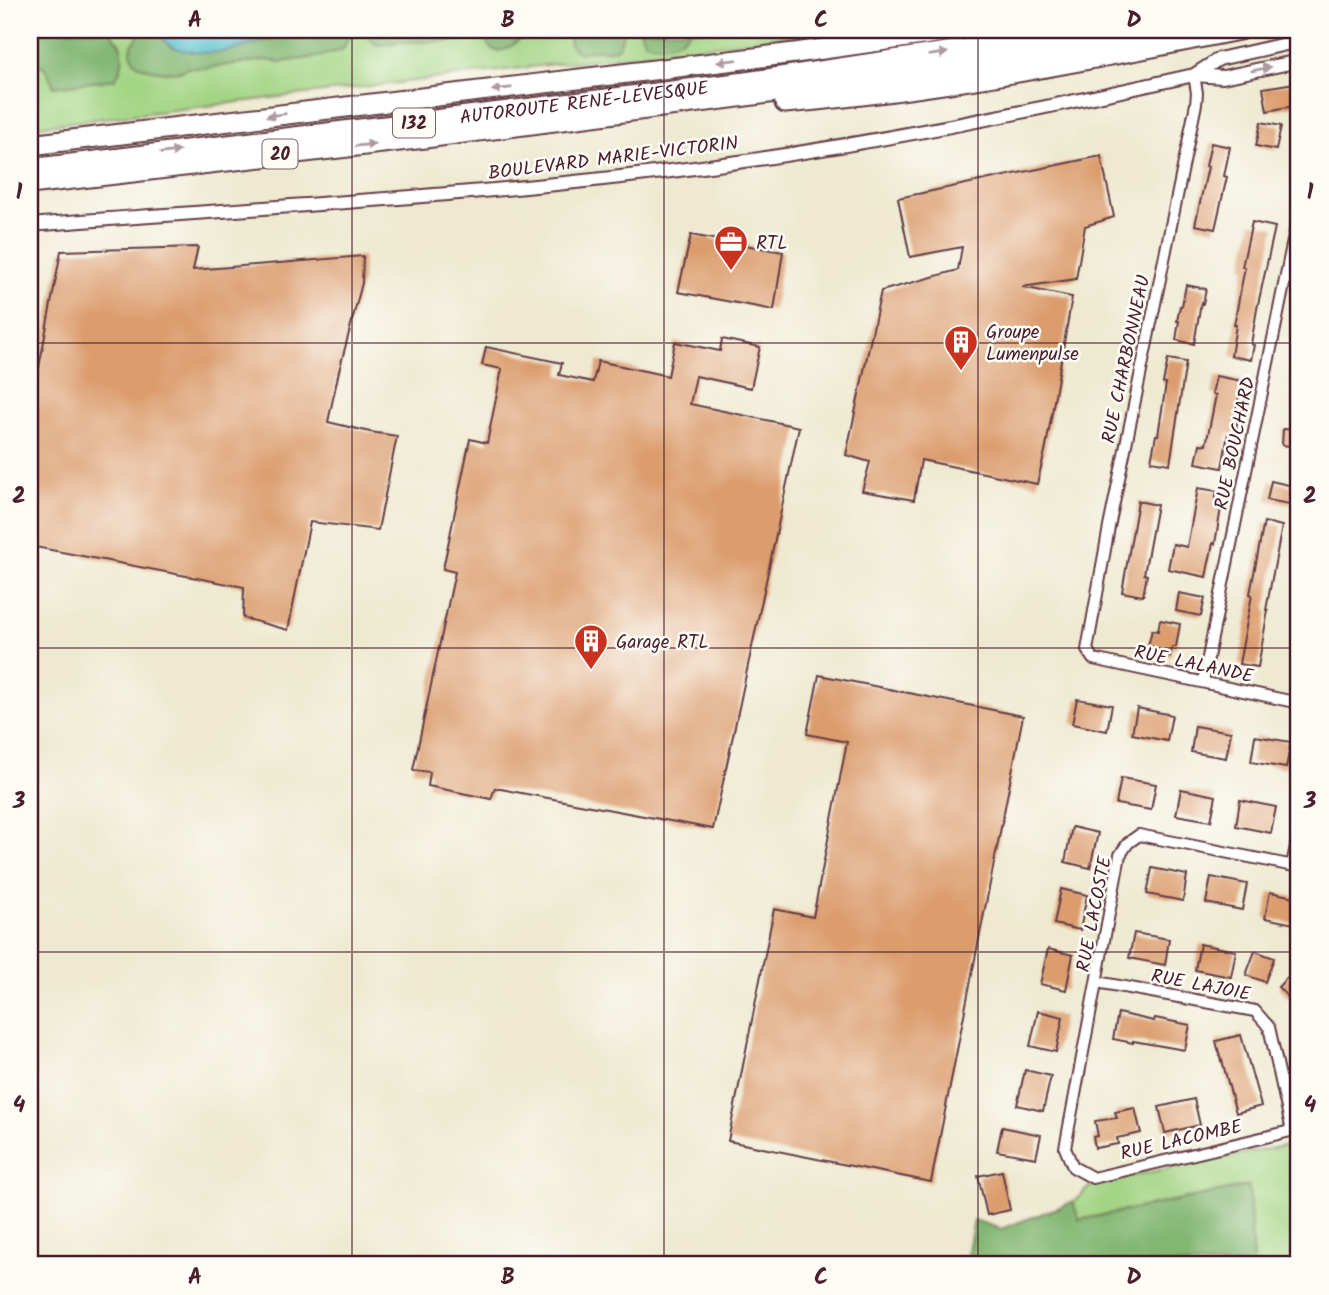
<svg xmlns="http://www.w3.org/2000/svg" width="1329" height="1295" viewBox="0 0 1329 1295" font-family="Kalam,sans-serif">
<style>
.green{fill:#a3d483;stroke:#767a57;stroke-width:2}
.forest{fill:#82b671;stroke:#666a4e;stroke-width:2}
.water{fill:#50bdc9;stroke:#4d6e7a;stroke-width:2}
.building{fill:#dc9d6e}
.lines{fill:none;stroke-linecap:round;stroke-linejoin:round}
.minor-casing{stroke:#633d44;stroke-width:14}
.tertiary-casing{stroke:#633d44;stroke-width:16}
.motorway-casing{stroke:#633d44;stroke-width:23}
.minor{stroke:#fff;stroke-width:10}
.tertiary{stroke:#fff;stroke-width:12}
.motorway{stroke:#fff;stroke-width:19}
.oneway{fill:#ae9aa0}
.grid{fill:none;stroke:#4a1f2b;stroke-width:2;stroke-opacity:0.55}
.labels{text-anchor:middle;stroke-width:5;stroke-linejoin:round;paint-order:stroke}
.shield{fill:#fdfcf7;stroke:#806168;stroke-width:2}
.shield-label{font-size:18px;font-weight:bold;fill:#4a1f2b}
.street-label{font-size:19px;fill:#4a1f2b;stroke:#fdfcf7}
.poi-label{font-size:19px;fill:#4a1f2b;stroke:#fdfcf7;text-anchor:start}
.neatline{fill:none;stroke:#4a1f2b;stroke-width:2.5}
.grid-label{font-size:23px;text-anchor:middle;font-weight:bold;fill:#4a1f2b}
</style>
<rect width="100%" height="100%" fill="#fdfcf7"/>
<filter id="ink" filterUnits="userSpaceOnUse"><feTurbulence type="fractalNoise" baseFrequency=".0143" numOctaves="2"/><feDisplacementMap in="SourceGraphic" scale="14" xChannelSelector="R" yChannelSelector="G"/><feConvolveMatrix kernelMatrix="1 2 1 2 8 2 1 2 1" color-interpolation-filters="sRGB"/></filter>
<filter id="wash" filterUnits="userSpaceOnUse"><feTurbulence type="fractalNoise" baseFrequency=".00686" numOctaves="4" result="noise"/><feDisplacementMap in="SourceGraphic" scale="28" xChannelSelector="R" yChannelSelector="G"/><feGaussianBlur stdDeviation="1.57" result="paint"/><feColorMatrix in="noise" values="0 0 0 0 0 0 0 0 0 0 0 0 0 0 0 0 0 1.4 0 .05"/><feComposite in="paint" operator="in"/></filter>
<g filter="url(#wash)">
<rect width="100%" height="100%" fill="#eee9d0"/>
<path class="green" d="M30,30H841L30,127Z
M1299,1143V1256L1288,1265H1253L1248,1186L1078,1220L1073,1202L1094,1183Z"/>
<path class="forest" d="M30,30H109C112,35 117,39 120,45C125,55 122,70 115,79L54,87C48,73 46,63 30,61Z
M140,30H159C163,44 173,48 187,51C227,58 248,44 284,35C299,32 313,34 328,30H529C521,38 502,59 490,47C485,42 486,37 480,33L452,41L401,42L379,45L374,43L367,34L356,32C350,35 345,39 345,47L341,50L317,57L281,62L265,60L207,68H187L181,71L166,72L152,70L140,66L134,61L131,52L132,45L137,38Z
M572,30H623C621,51 616,51 597,50C591,49 586,52 580,53C567,45 568,44 572,30Z
M640,30H689V31C687,34 684,38 680,40C672,45 652,46 644,41Z
M1249,1186L1253,1265H927L967,1256L974,1220L1001,1229L1073,1202L1079,1220Z"/>
<path class="water" d="M159,30H328C313,34 299,32 284,35C247,44 227,58 187,51C173,48 163,45 159,30Z"/>
<g id="blocks">
<path class="building" d="M1295,83L1299,105L1267,111L1263,88Z
M1261,122L1281,126L1276,150L1256,146Z
M1211,143L1230,147L1224,176L1227,177L1215,229L1195,225L1208,167L1206,166Z
M1101,156L1114,217L1085,226L1076,279L1022,287L1072,297L1046,447L1037,484L921,460L914,500L862,491L870,462L846,455L881,291L958,270L962,247L910,257L898,198Z
M1252,222L1275,227L1257,309L1251,344L1254,345L1251,360L1231,356L1236,325H1234L1245,267H1242Z
M691,235L783,252L774,310L678,292Z
M198,247L193,270L363,256L362,283L339,371L328,422L370,432L397,436L378,530L310,522L288,630L243,618L244,587L30,546V415L61,251Z
M1186,285L1206,289L1203,304L1201,303L1194,344L1176,340L1179,321H1177L1180,306H1182Z
M722,339L760,347L751,388L696,376L690,404L799,427L713,829L495,788L491,799L428,786L430,772L413,770L455,572L443,569L470,439L487,443L502,369L482,365L486,347L562,363L559,375L593,382L598,361L668,376L675,342L720,351Z
M1168,359L1186,362L1170,464L1151,461L1156,435H1158L1166,384L1163,383Z
M1216,376L1242,381L1235,416L1238,417L1235,435L1228,434L1222,468L1196,463L1200,444L1206,445L1216,395L1212,394Z
M1283,429L1299,430V447L1282,445Z
M1271,481L1293,486L1290,504L1267,500Z
M1198,488L1217,491L1215,500L1222,502L1215,544L1213,543L1206,577L1168,569L1173,544L1187,547Z
M1138,501L1157,505L1144,574L1147,575L1143,596L1122,592Z
M1264,522L1282,526L1266,610H1268L1258,667L1239,664L1252,595L1250,594Z
M1179,593L1205,598L1201,616L1176,611Z
M1160,620L1180,624L1176,647H1172L1170,656L1153,653L1154,647L1148,646L1152,630L1158,631Z
M819,675L1023,716L931,1182L728,1141L774,909L813,917L847,742L807,734Z
M1077,699L1112,705L1107,731L1072,724Z
M1137,708L1172,715L1167,741L1132,734Z
M1195,726L1231,732L1226,758L1191,752Z
M1255,736L1291,742L1286,768L1251,762Z
M1121,778L1156,784L1151,810L1116,804Z
M1181,789L1216,796L1211,821L1176,815Z
M1240,800L1276,807L1271,833L1236,826Z
M1072,827L1098,833L1090,868L1065,862Z
M1152,868L1187,875L1183,901L1147,894Z
M1211,877L1247,884L1242,910L1206,903Z
M1061,889L1087,895L1080,930L1054,924Z
M1270,892L1299,898V925L1265,918Z
M1134,933L1169,939L1165,965L1129,958Z
M1200,944L1236,951L1231,977L1195,970Z
M1048,949L1073,955L1066,990L1040,984Z
M1255,951L1274,958L1265,982L1246,975Z
M1299,965V994L1292,1001L1278,987Z
M1038,1011L1063,1017L1056,1052L1030,1046Z
M1118,1013L1154,1021L1155,1018L1190,1025L1185,1050L1133,1041V1043L1113,1039Z
M1241,1035L1261,1106L1236,1113L1222,1060L1221,1061L1216,1041Z
M1025,1070L1051,1076L1043,1111L1017,1105Z
M1194,1099L1200,1125L1165,1133L1159,1107Z
M1135,1108L1141,1133L1117,1138L1118,1144L1095,1148L1093,1137L1098,1136L1095,1121L1117,1118L1115,1112Z
M1002,1127L1041,1135L1036,1158L997,1151Z
M1002,1171L1010,1210L987,1215L978,1176Z"/>
</g>
</g>
<g filter="url(#ink)">
<use href="#blocks" fill-opacity="0" stroke="#633d44" stroke-width="2"/>
<g class="lines">
<g class="minor-casing">
<path id="minor" d="M1194,75L1197,93L1196,104L1109,527L1087,650L1093,659L1299,703
M1203,682L1299,211
M1292,865L1299,832
M1299,867L1139,835L1128,843L1120,855L1065,1148L1073,1167L1093,1178L1299,1129
M1097,982L1255,1011L1269,1027L1292,1131"/>
</g>
<g class="tertiary-casing">
<path id="tertiary" d="M1194,75L1219,59L1299,41
M30,225C261,207 494,196 724,164C882,142 1038,110 1194,75L1223,77L1299,61"/>
</g>
<g class="motorway-casing">
<g id="motorway">
<path d="M785,103C937,90 1089,60 1239,30"/>
<path d="M30,145L795,53L957,30"/>
<path id="s1" d="M30,169L746,82L1073,33"/>
<path d="M30,184L425,138L884,78L1020,57L1167,30"/>
</g>
</g>
<use href="#minor" class="minor"/>
<use href="#tertiary" class="tertiary"/>
<use href="#motorway" class="motorway"/>
</g>
<defs><path id="oneway-solid" d="M-6-.8H1V-3.2L6.5 0L1 3.2V.8H-6Z" transform="scale(1.75)"/></defs>
<g class="oneway">
<use href="#oneway-solid" transform="translate(938 54) rotate(-9)"/>
<use href="#oneway-solid" transform="translate(727 61) rotate(173)"/>
<use href="#oneway-solid" transform="translate(1261 69) rotate(-12)"/>
<use href="#oneway-solid" transform="translate(502 89) rotate(173)"/>
<use href="#oneway-solid" transform="translate(276 115) rotate(173)"/>
<use href="#oneway-solid" transform="translate(365 145) rotate(-6)"/>
<use href="#oneway-solid" transform="translate(170 152) rotate(-7)"/>
</g>
</g>
<path class="grid" d="M352,30V1265M664,30V1265M978,30V1265M30,343H1299M30,648H1299M30,952H1299"/>
<defs>
<g id="office-pin" transform="scale(1.75)"><path d="M0 17L-7.5 6A9.5 9.5 0 1 1 7.5 6Z" fill="#c8321e" stroke="#fdfcf7"/><path d="M-6-3h4V-5.5h4V-3h4V5H-6ZM-1-4.5V-3h2v-1.5ZM-6 0V1H6V0Z" fill="#fff"/></g>
<g id="building-pin" transform="scale(1.75)"><path d="M0 17L-7.5 6A9.5 9.5 0 1 1 7.5 6Z" fill="#c8321e" stroke="#fdfcf7"/><path d="M-4-6H4V6H1V3H-1V6H-4ZM-2.5-4.3h1.7v1.8h-1.7ZM.8-4.3h1.7v1.8H.8ZM-2.5-1h1.7V.8h-1.7ZM.8-1h1.7V.8H.8Z" fill="#fff"/></g>
</defs>
<g fill-rule="evenodd">
<use href="#office-pin" x="731" y="242"/>
<use href="#building-pin" x="961" y="342"/>
<use href="#building-pin" x="591" y="641"/>
</g>
<g class="labels">
<g class="shield">
<rect x="393" y="108.5" width="42" height="29" rx="5"/>
<rect x="262.5" y="139.5" width="35" height="29" rx="5"/>
</g>
<g class="shield-label">
<text x="414" y="129">132</text>
<text x="280" y="160">20</text>
</g>
<g class="street-label">
<text dy="7" stroke="none"><textPath href="#s1" startOffset="558">AUTOROUTE RENÉ-LÉVESQUE</textPath></text>
<text transform="translate(613 157) rotate(-7)" y="7">BOULEVARD MARIE-VICTORIN</text>
<text transform="translate(1125 359) rotate(-78)" y="7">RUE CHARBONNEAU</text>
<text transform="translate(1234 443) rotate(-78)" y="7">RUE BOUCHARD</text>
<text transform="translate(1194 663) rotate(12)" y="7">RUE LALANDE</text>
<text transform="translate(1093 914) rotate(-79)" y="7">RUE LACOSTE</text>
<text transform="translate(1201 984) rotate(11)" y="7">RUE LAJOIE</text>
<text transform="translate(1181 1139) rotate(-13)" y="7">RUE LACOMBE</text>
</g>
<g class="poi-label">
<text x="756" y="249">RTL</text>
<text x="986" y="338">Groupe<tspan x="986" dy="22">Lumenpulse</tspan></text>
<text x="616" y="648">Garage RTL</text>
</g>
</g>
<rect width="1329" height="1295" fill="none" stroke="#fdfcf7" stroke-width="77"/>
<rect x="38" y="38" width="1252" height="1218" class="neatline"/>
<g class="grid-label">
<text x="195" y="27">A</text>
<text x="508" y="27">B</text>
<text x="821" y="27">C</text>
<text x="1134" y="27">D</text>
<text x="19" y="199">1</text>
<text x="1310" y="199">1</text>
<text x="19" y="503">2</text>
<text x="1310" y="503">2</text>
<text x="19" y="808">3</text>
<text x="1310" y="808">3</text>
<text x="19" y="1112">4</text>
<text x="1310" y="1112">4</text>
<text x="195" y="1284">A</text>
<text x="508" y="1284">B</text>
<text x="821" y="1284">C</text>
<text x="1134" y="1284">D</text>
</g>
</svg>
